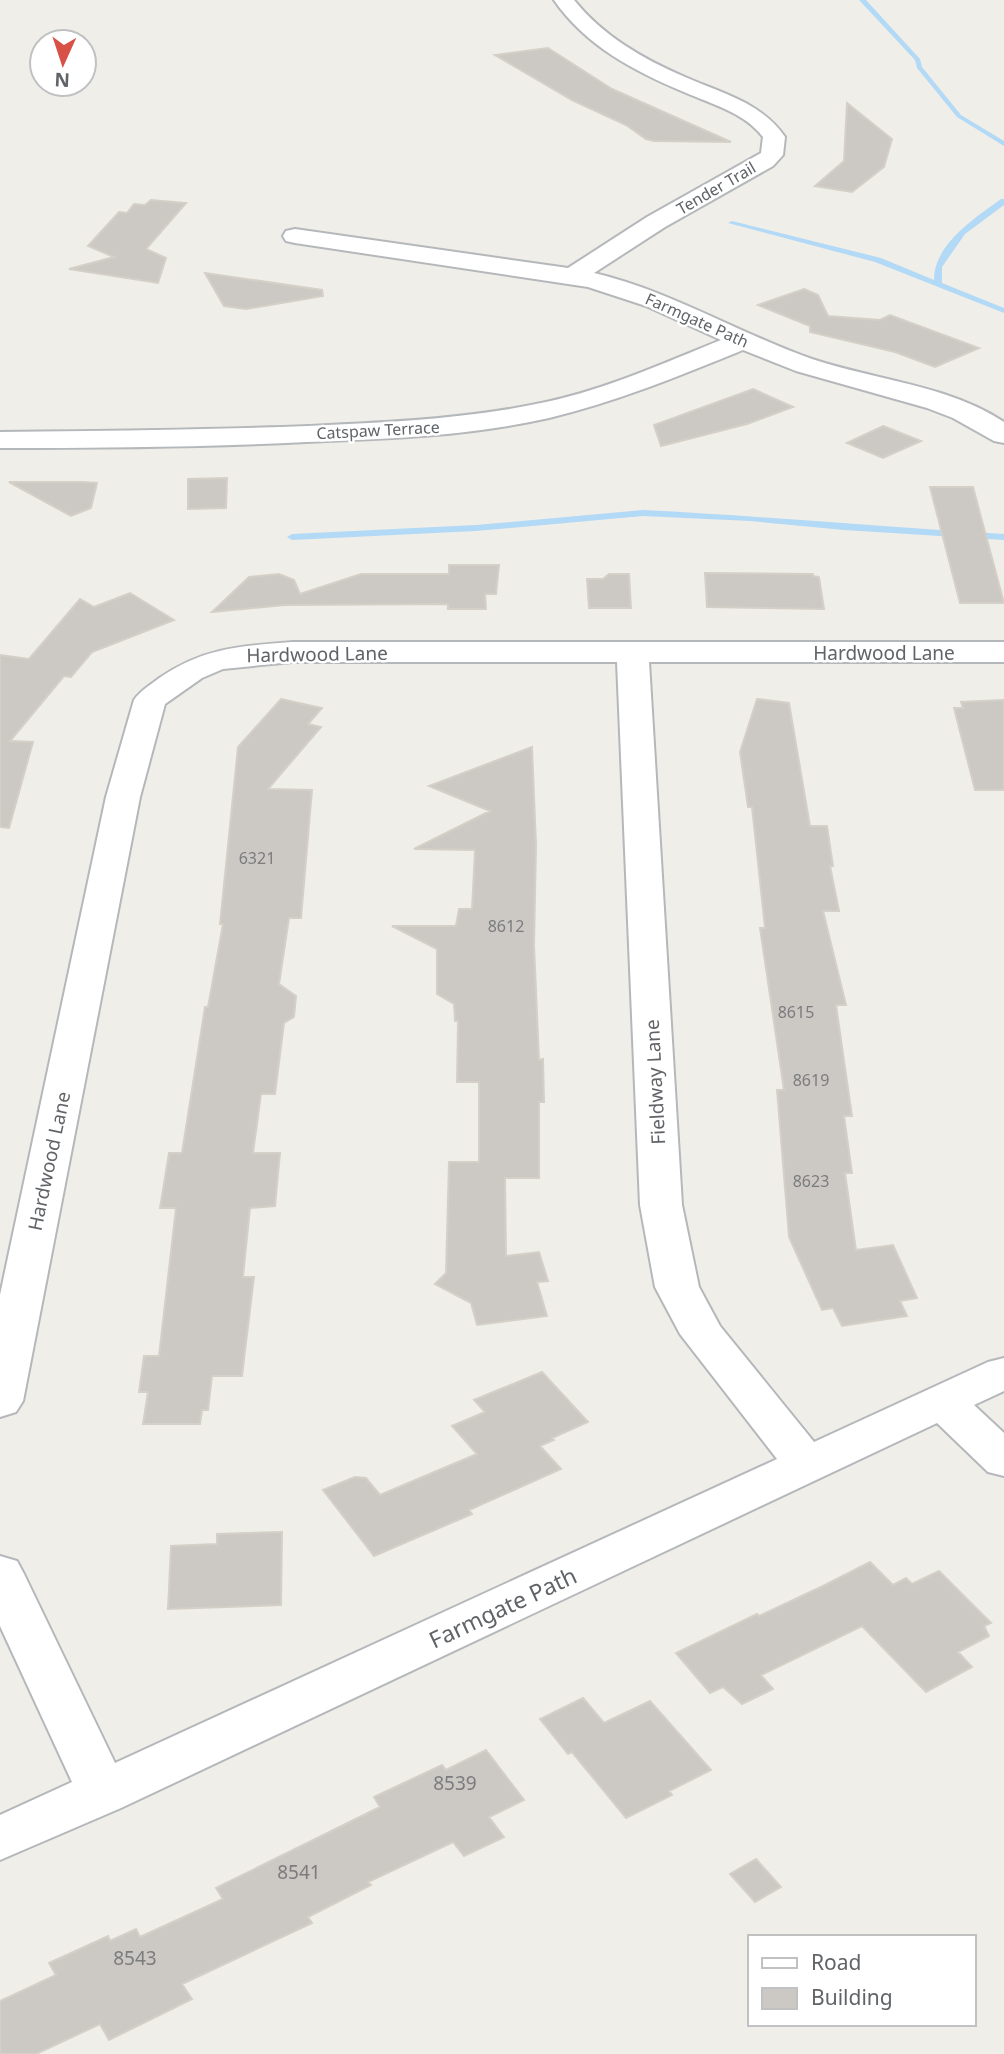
<svg xmlns="http://www.w3.org/2000/svg" width="1004" height="2054" viewBox="0 0 1004 2054" font-family="'Noto Sans',sans-serif">
<style>
.lines{fill:none;stroke-linecap:round;stroke-linejoin:round}
.stream{fill:#b2d9f6;fill-rule:evenodd}
.building{fill:#ccc9c5;stroke:#d4d0c7;stroke-width:2}
.minor-casing{stroke:#b5b8bb;stroke-width:4}
.minor{fill:#fff;fill-rule:evenodd}
.labels{text-anchor:middle;stroke-width:5;stroke-linejoin:round;paint-order:stroke}
.far-street-label{font-size:16px;fill:#606367;stroke:#fff}
.number-label{font-size:16px;fill:#7b7c7e}
.street-label{font-size:19px;fill:#606367;stroke:#fff}
.near-number-label{font-size:19px;fill:#7b7c7e}
.near-street-label{font-size:23px;fill:#606367;stroke:#fff}
</style>
<rect width="100%" height="100%" fill="#f0eee9"/>
<g class="lines">
<path class="stream" d="M859,0H866L920,59L922,67L961,115L1004,141V146L957,117L917,68L915,60Z
M1001,199H1004V205L965,234L942,267V283L1004,308V313L875,262L728,223L732,221L881,258L934,280C934,244 975,218 1001,199Z
M643,510C763,516 884,527 1004,534V540L844,530L750,521L643,516L476,531L292,540L287,537L292,534L476,525Z"/>
</g>
<path class="building" d="M548,48L612,89L731,142L654,141L646,139L626,125L572,100L495,55Z
M847,103L892,139L884,167L852,192L815,186L844,161Z
M151,200L186,203L146,249L166,258L158,283L69,269L114,257L88,246L119,212L127,213L134,204L145,205Z
M205,273L322,290L323,296L246,309L224,306Z
M804,289L818,295L828,316L880,320L890,315L979,348L935,367L895,352L810,332V326L758,305Z
M753,389L793,407L747,424L661,446L654,425Z
M883,426L921,441L883,458L847,443Z
M227,478L226,508L188,509V479Z
M9,482H83L97,483L91,508L71,516Z
M930,487H973L1004,603H960Z
M449,565H499L496,594H485L486,609H448V604L285,605L212,612L249,577L279,574L294,580L300,594L361,574H449Z
M705,573L813,574V576L819,577L824,609L707,607Z
M609,574H629L631,608H589L587,579H603Z
M130,593L174,620L92,652L71,677L64,676L10,741L33,742L9,828L0,827V655L29,659L80,599L94,607Z
M281,699L322,708L308,724L321,727L268,789L312,790L301,918H289L279,984L296,996L294,1017L284,1023L275,1094H261L253,1153H280L275,1206L250,1208L243,1277H254L242,1376H212L208,1410H202L200,1424H143L148,1392H139L144,1356H159L176,1208H160L169,1153H182L205,1007H208L223,924H220L238,747Z
M757,699L789,703L810,826H827L833,866H830L839,911H823L846,1005H836L852,1116H844L852,1173H845L856,1250L893,1245L917,1298L900,1301L907,1316L842,1326L833,1308L822,1310L789,1237L777,1090H784L760,928H765L752,807H748L740,752Z
M1004,700V790H975L954,708H963L961,702Z
M532,747L536,845L534,945L539,1060L543,1059L544,1102H539V1178H505L506,1256L539,1252L548,1281L537,1282L547,1316L477,1325L471,1303L435,1284L446,1273L449,1162H479V1082H457L458,1021H455L454,1004L437,994V949L392,926H456L459,909H472L475,850L414,849L490,811L429,786Z
M542,1372L588,1422L552,1438L554,1440L540,1446L561,1469L469,1510L472,1514L374,1556L323,1490L355,1477L366,1478L380,1495L477,1454L452,1426L485,1412L474,1400Z
M282,1532L281,1605L168,1609L171,1546L217,1544V1534Z
M870,1562L893,1585L906,1578L912,1584L939,1571L991,1623L984,1626L989,1636L958,1652L972,1667L926,1692L862,1626L761,1675L773,1689L742,1704L723,1687L710,1693L676,1653L757,1614L759,1616L823,1586Z
M583,1698L604,1723L650,1701L711,1770L669,1791L672,1795L626,1818L572,1752L568,1754L540,1719Z
M486,1750L524,1800L489,1817L504,1837L464,1856L453,1842L368,1882L371,1885L308,1917L312,1923L182,1984L192,1999L109,2040L100,2024L36,2054H0V2001L56,1975L49,1963L108,1936L110,1941L136,1929L140,1937L223,1899L216,1888L380,1807L374,1797L442,1765L446,1770Z
M756,1859L781,1887L755,1902L730,1874Z"/>
<g class="lines">
<g class="minor-casing">
<path id="minor" d="M554,0H574C603,36 643,59 685,77C721,93 761,102 785,137L783,155L773,166L665,227L594,273C671,291 738,333 812,359C875,380 948,385 1004,422V443L994,441L953,418L927,408L796,371L743,350C679,376 616,402 549,418C469,436 388,439 307,442C205,447 102,448 0,448V432C103,431 206,430 308,426C388,422 468,419 546,402C607,389 664,363 721,340L646,306L588,287L295,243L286,241L283,236L286,231L295,229L568,268L647,217L761,153L763,137C744,112 711,104 684,92C634,71 586,46 554,0Z
M292,642H1004V662H649L682,1205L699,1287L720,1326L814,1442L988,1362L1004,1358V1391L974,1405L1004,1433V1476L988,1472L937,1423L121,1808L0,1860V1815L72,1782L0,1626V1556L17,1561L24,1574L115,1763L777,1459L680,1334L655,1287L640,1205L617,662H292L223,669L202,678L165,704L140,797L23,1401L16,1412L0,1417V1295L106,797L134,700C140,691 149,686 158,679C202,648 240,646 292,642Z"/>
</g>
<use href="#minor" class="minor"/>
</g>
<g class="labels">
<g class="far-street-label">
<text transform="translate(716 188) rotate(-30)" y="6">Tender Trail</text>
<text transform="translate(697 320) rotate(24)" y="6">Farmgate Path</text>
<text transform="translate(378 430) rotate(-3)" y="6">Catspaw Terrace</text>
</g>
<g class="number-label">
<text x="257" y="864">6321</text>
<text x="506" y="932">8612</text>
<text x="796" y="1018">8615</text>
<text x="811" y="1086">8619</text>
<text x="811" y="1187">8623</text>
</g>
<g class="street-label">
<text x="884" y="660">Hardwood Lane</text>
<text transform="translate(317 654) rotate(-1)" y="7">Hardwood Lane</text>
<text transform="translate(655 1082) rotate(-93)" y="7">Fieldway Lane</text>
<text transform="translate(49 1161) rotate(-78)" y="7">Hardwood Lane</text>
</g>
<g class="near-number-label">
<text x="455" y="1790">8539</text>
<text x="299" y="1879">8541</text>
<text x="135" y="1965">8543</text>
</g>
<g class="near-street-label">
<text transform="translate(503 1608) rotate(-25)" y="8">Farmgate Path</text>
</g>
</g>
<rect x="748" y="1935" width="228" height="91" fill="#ffffff" stroke="#bfc1c2" stroke-width="2"/>
<rect x="762" y="1958" width="35" height="10" fill="#ffffff" stroke="#bfc1c2" stroke-width="2"/>
<text x="811" y="1970" font-size="21" fill="#606367">Road</text>
<rect x="762" y="1988" width="35" height="21" fill="#ccc9c5" stroke="#bfc1c2" stroke-width="2"/>
<text x="811" y="2005" font-size="21" fill="#606367">Building</text>
<g transform="translate(63 63) rotate(183)"><circle r="33" fill="#ffffff" stroke="#bfc1c2" stroke-width="2"/>
<path d="M0-5L12 26L0 18L-12 26Z" fill="#d85147"/>
<text y="-10" font-size="19" font-weight="bold" text-anchor="middle" fill="#606367">N</text>
</g>
</svg>
